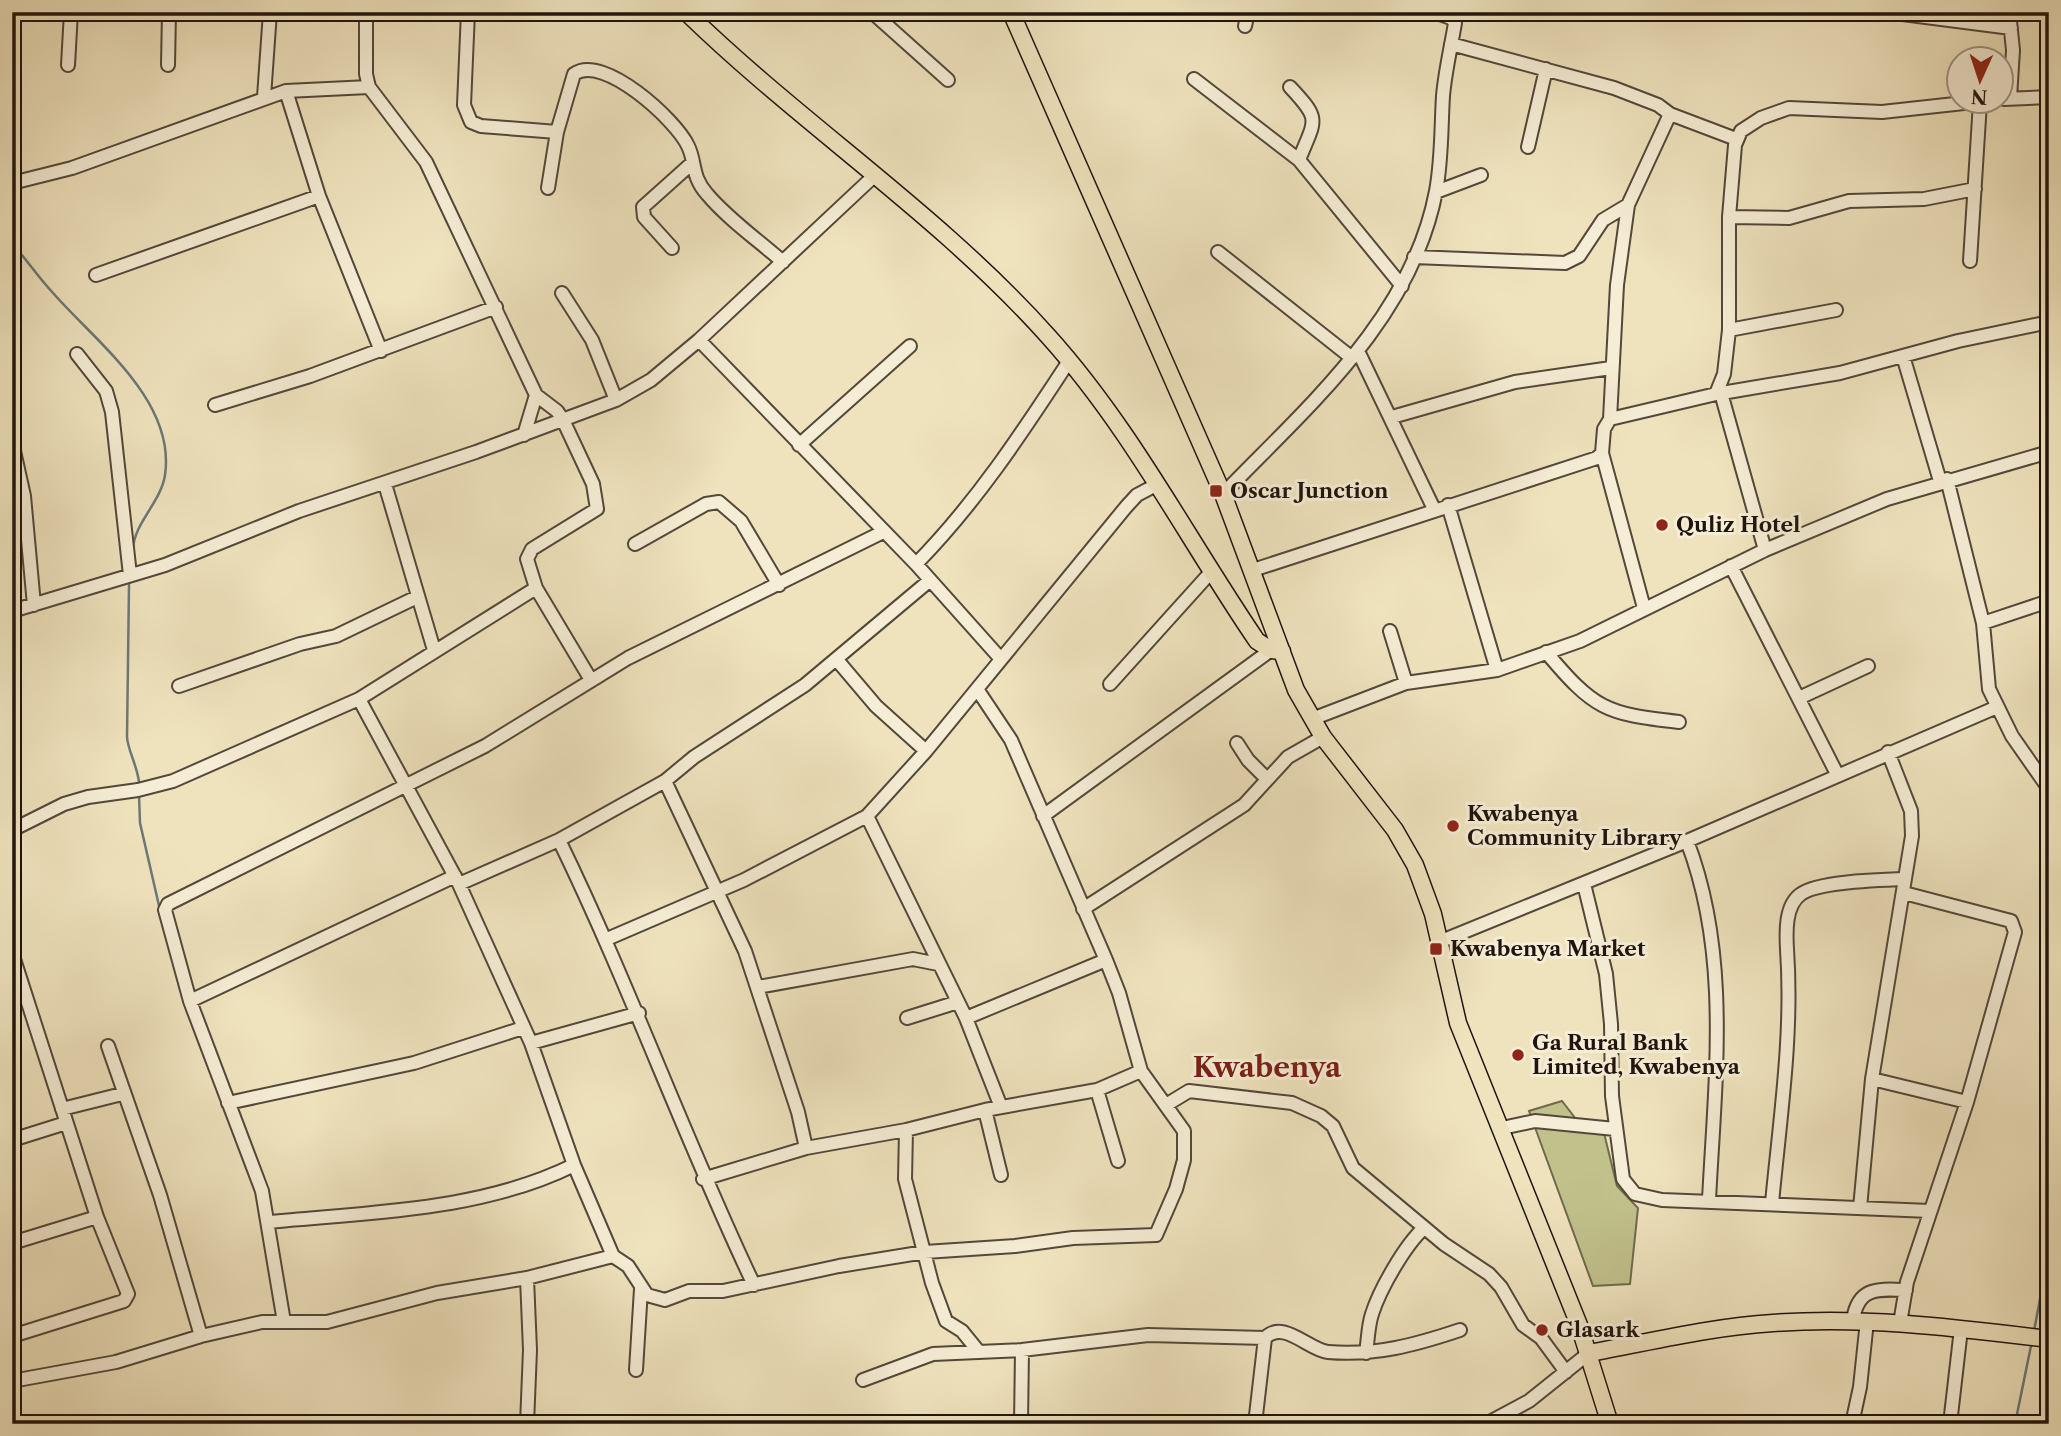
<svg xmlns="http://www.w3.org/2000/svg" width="2061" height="1436" viewBox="0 0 2061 1436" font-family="'Libre Caslon Text',serif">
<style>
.green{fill:#c1c18c;stroke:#706a4d;stroke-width:2}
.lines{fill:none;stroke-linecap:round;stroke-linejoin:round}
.stream{stroke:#6c7877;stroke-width:2.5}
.minor-casing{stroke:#53483a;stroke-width:16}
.major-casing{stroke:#1f140e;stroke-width:19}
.minor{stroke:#f5edd5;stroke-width:12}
.major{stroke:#efe3be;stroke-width:16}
.poi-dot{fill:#8f2418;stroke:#f5edd5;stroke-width:2.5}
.labels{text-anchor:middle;stroke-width:6;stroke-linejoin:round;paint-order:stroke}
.poi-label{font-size:21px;font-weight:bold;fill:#1f140e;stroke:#f5edd5;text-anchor:start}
.district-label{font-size:28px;font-weight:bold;fill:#7a1f14;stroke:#f5edd5}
</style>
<rect width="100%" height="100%" fill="#efe3be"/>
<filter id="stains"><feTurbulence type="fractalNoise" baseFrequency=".00286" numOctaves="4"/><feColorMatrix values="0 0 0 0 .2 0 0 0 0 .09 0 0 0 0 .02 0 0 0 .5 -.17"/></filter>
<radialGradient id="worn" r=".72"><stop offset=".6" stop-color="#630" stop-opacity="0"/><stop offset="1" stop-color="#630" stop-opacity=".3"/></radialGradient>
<path class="green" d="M1562,1101L1583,1128L1604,1133L1617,1186L1638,1208L1630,1284L1593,1286L1529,1111Z"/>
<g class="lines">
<path class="stream" d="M12,243C26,259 38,277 53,293C96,342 176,401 165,475C161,502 135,522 133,548
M129,585L127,737C128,751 137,765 139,782
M139,795L140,823L160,910
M2034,1331L2049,1251
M2015,1424L2032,1341"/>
<g class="minor-casing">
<path id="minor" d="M366,12V74L369,87L426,162L536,395L557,411L563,420L593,484L597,509L532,549L527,559L536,588L591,680
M468,12L464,105L471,122L481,126L557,132
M872,12L948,80
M1887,12L2011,28
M2009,12L2013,50L2010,98
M1245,26L1248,12
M1451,44L1614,88L1658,105L1670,114L1736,139
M68,65L71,12
M168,65L169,12
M1194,79L1299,160L1402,286
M1290,87C1322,121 1315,119 1299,160
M286,91L319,196L381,351
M264,97L270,12
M2004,99L2049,97
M1528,147L1546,69
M12,183L72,168L286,91L369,87
M548,188L557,132L574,74C603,53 676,120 688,146C696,162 691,176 707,194C728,219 758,240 783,262
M1436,192L1481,175
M1729,217L1789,218L1849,201L1924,199L1975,189
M672,248L644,217L643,207L691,164
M1218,252L1352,358
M1414,257L1565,263L1579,256L1603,220L1628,205
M1970,261L1980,102
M96,275L319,196
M562,293L592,340L616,400
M1729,330L1836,310
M699,340L916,564L1000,658
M1358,351L1434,509
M77,354L106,391L112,412L130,575
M1903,356L1940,481
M1721,393L1765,550
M1716,394L1724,374L1729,330V217L1735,145L1741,131L1761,118L1789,108L1882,112L1973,102
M215,405L310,376L496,307
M1392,417L1515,382L1611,368
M1610,419L1617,285L1628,205L1670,114
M524,435L536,395
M12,442L24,496L34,605
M799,445L910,346
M1602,453L1644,608
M1947,479L1983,623L1989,689L2012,736L2049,789
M385,484L434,650
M1223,494C1308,406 1412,318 1436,191C1442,159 1441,129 1443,96C1445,72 1451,47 1455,23L1451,18L1434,12
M1448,505L1497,670
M635,544L706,504L719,502L741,521L779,585
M916,564C976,503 1022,433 1069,361
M1731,566L1837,774
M1253,570L1597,458L1602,453L1604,429L1610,419L1716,394L1840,373L1958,341L2049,322
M12,611L165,565L299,511L476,452L616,400L651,380L699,340L874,176
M1983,623L2049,601
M1390,631L1406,683
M1546,652C1594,709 1605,714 1679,722
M837,660L876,706L926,751
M1110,684L1211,572
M179,686L300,644L336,636L417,597
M1799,698L1868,666
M359,699L459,884L531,1043L574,1165L613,1256L628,1266L647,1295L665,1300L689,1291H723L839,1266L925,1252L1015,1246L1073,1238L1156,1235L1176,1189L1184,1160V1131L1141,1071L1119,993L1106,960L1011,740L977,689
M1312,719L1406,683L1497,670L1580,641L1765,550L1887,499L2049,452
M1237,743L1248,760L1267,779
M665,781L745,951L798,1112L806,1148
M867,816L966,1018L1001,1107
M1043,816L1271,650
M12,830L64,804L88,797L138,790L173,781L359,699L536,588
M559,840C630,986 684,1138 754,1285
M1687,841C1731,955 1715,1080 1709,1200
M459,884L559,840L665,781L694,757L805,685L929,581
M1584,884L1606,974L1611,1024L1612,1096L1623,1179L1635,1194L1662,1200L1930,1211
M1083,909L1244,805L1288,757L1323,737
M607,939L744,880L867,816L926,751L1126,507L1137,495L1158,484
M1439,942L1687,841L1997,707
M12,953L97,1217L128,1294L124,1301L12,1336
M758,987L913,959L938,964
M190,1001L455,876
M907,1018L958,1002
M966,1018L1106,960
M531,1043L639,1013
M108,1046L160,1195L201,1336
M1872,1079L1967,1102
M1097,1090L1118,1161
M228,1103L414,1063L523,1028
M1166,1105L1189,1091L1292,1103L1321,1116L1333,1126L1353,1168L1444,1244L1489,1274L1501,1287L1523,1325L1541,1338L1566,1372
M62,1109L122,1094
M985,1110L1001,1175
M1502,1128L1535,1121L1615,1129
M906,1130L905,1179L932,1283L946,1321L962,1331L979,1352
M12,1140L66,1123
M703,1179L806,1148L906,1130L985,1110L1097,1090L1141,1071
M1772,1203C1780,1118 1793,1035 1787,949C1786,932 1785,905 1801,894C1819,881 1882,880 1905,879
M1860,1208L1872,1079L1912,836L1911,811L1888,752
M269,1222C371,1212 481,1211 574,1165
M12,1243L97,1217
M1853,1320C1858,1287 1877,1289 1906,1290
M284,1322L262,1191L190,1001L165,910L168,904L485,746L628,658L883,532
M1900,1323L1907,1282L1967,1102L2015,932L2011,921L1904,893
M1366,1353C1368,1340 1368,1326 1372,1314C1380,1289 1405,1245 1424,1228
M636,1370L641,1289
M863,1380L933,1354L1022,1350L1148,1335L1265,1338C1283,1319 1309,1350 1328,1352C1375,1356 1415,1345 1460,1330
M12,1381L116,1362L201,1336L262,1322H327L437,1293L527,1278L613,1256
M527,1424L530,1350L527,1278
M1021,1424L1022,1350
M1255,1424L1265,1338
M1486,1424L1529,1401L1589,1353
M1852,1424L1860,1387L1867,1321
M1950,1424L1961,1329"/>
</g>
<g class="major-casing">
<path id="major" d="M686,12C802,125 940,215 1048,336C1131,428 1188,540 1257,641L1271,650L1282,651
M1011,12L1223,494L1296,690L1323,737L1395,830L1415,865L1433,914L1458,1023L1579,1325L1610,1424
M1589,1353C1650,1342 1710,1327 1773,1323C1865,1316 1957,1328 2049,1339"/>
</g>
<use href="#minor" class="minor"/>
<use href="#major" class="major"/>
</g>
<g class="poi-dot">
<rect x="1209" y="484" width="14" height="14" rx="3.5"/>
<circle cx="1662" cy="525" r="7"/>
<circle cx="1453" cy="826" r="7"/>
<rect x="1429" y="942" width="14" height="14" rx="3.5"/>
<circle cx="1518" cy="1055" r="7"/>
<circle cx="1542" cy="1330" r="7"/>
</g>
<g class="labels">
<g class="poi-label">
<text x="1230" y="498">Oscar Junction</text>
<text x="1676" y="532">Quliz Hotel</text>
<text x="1467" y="821">Kwabenya<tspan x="1467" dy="24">Community Library</tspan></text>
<text x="1450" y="956">Kwabenya Market</text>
<text x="1532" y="1050">Ga Rural Bank<tspan x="1532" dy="24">Limited, Kwabenya</tspan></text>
<text x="1556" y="1337">Glasark</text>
</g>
<g class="district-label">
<text x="1267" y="1077">Kwabenya</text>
</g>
</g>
<rect width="2061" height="1436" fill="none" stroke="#efe3be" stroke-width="42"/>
<rect x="14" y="14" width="2033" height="1408" fill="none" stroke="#1f140e" stroke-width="3.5"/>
<rect x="21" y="21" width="2019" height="1394" fill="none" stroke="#1f140e" stroke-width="2"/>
<g transform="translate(1980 80) rotate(183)"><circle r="33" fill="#f5edd5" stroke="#9f9685" stroke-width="2"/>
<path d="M0-5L12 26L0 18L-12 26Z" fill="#8f2418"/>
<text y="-10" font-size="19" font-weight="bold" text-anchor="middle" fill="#1f140e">N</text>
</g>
<rect width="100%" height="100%" filter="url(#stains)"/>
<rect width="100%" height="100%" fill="url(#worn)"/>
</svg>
